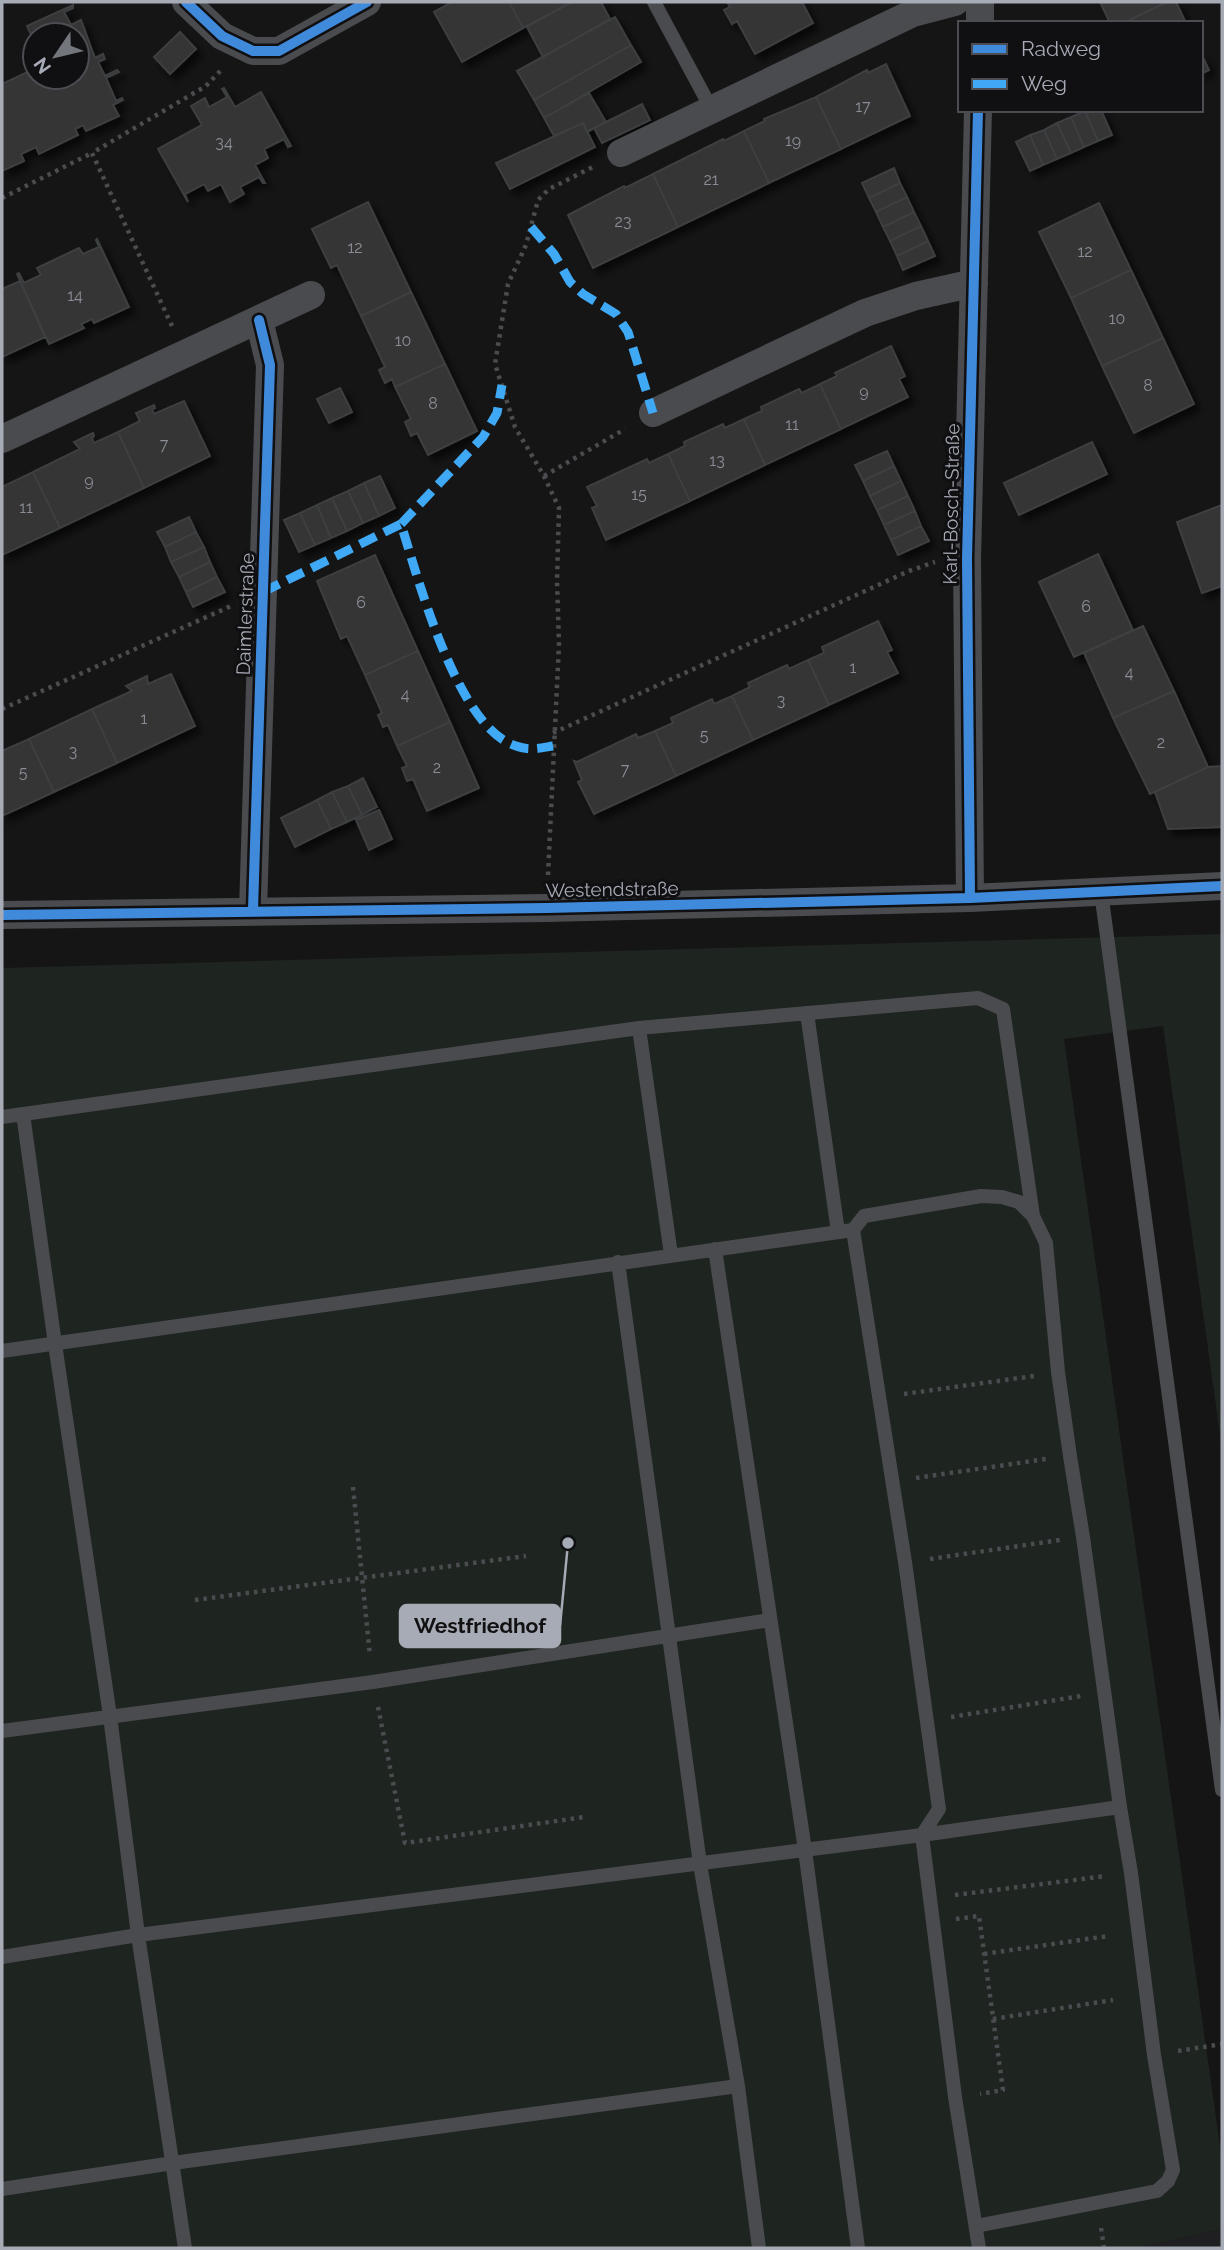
<svg xmlns="http://www.w3.org/2000/svg" width="1224" height="2250" viewBox="0 0 1224 2250" font-family="Raleway,sans-serif">
<style>
.built{fill:#1f1f21}
.green{fill:#1e241f}
.building{fill:#343436;stroke:#3e3f41;stroke-width:2;filter:url(#shadow)}
.lines{fill:none;stroke-linecap:round;stroke-linejoin:round}
.path{stroke:#4b4c50;stroke-width:4.5;stroke-dasharray:3.5 5;stroke-linecap:butt}
.service{stroke:#4a4b4e;stroke-width:14}
.minor{stroke:#4a4b4e;stroke-width:28}
.quiet{stroke:#3fa9f5;stroke-width:9;stroke-dasharray:18 9;stroke-linecap:butt}
.cycleway-casing{stroke:#100f11;stroke-width:15}
.cycleway{stroke:#408adc;stroke-width:10}
.labels{text-anchor:middle;stroke-width:6;stroke-linejoin:round;paint-order:stroke}
.number-label{font-size:16px;fill:#8a8d96}
.street-label{font-size:19px;fill:#a7abb6;stroke:#100f11}
.leader{fill:none;stroke:#a7abb6;stroke-width:2.5}
.callout-dot{fill:#a7abb6;stroke:#100f11;stroke-width:2.5}
.callout{fill:#a7abb6;stroke:#a7abb6;stroke-width:2.5}
.callout-label{font-size:21px;text-anchor:middle;font-weight:bold;fill:#111}
</style>
<defs>
<filter id="shadow"><feDropShadow dx="6" dy="6" stdDeviation="3.5" flood-color="#0009"/></filter>
</defs>
<rect width="100%" height="100%" fill="#151515"/>
<path class="built" d="M1222,2229V2248H1137Z"/>
<path class="green" d="M1222,934V1449L1163,1026L1064,1039L1222,2160V2229L1137,2248H2V968Z"/>
<path class="building" d="M452,2H509L523,28L462,62L434,12Z
M509,2H572L523,28Z
M572,2H601L610,19L543,57L527,27Z
M727,2H802L813,23L755,54L737,21L732,24L724,10L730,7Z
M1100,2H1167L1123,23H1110Z
M1167,2H1176L1186,23H1123Z
M73,5V8L64,12L71,25L81,20L95,58L103,54L105,59L98,62L105,76L117,70L119,72L106,78L116,101L122,98L123,100L113,105L119,116L86,131L83,125L75,129L78,135L39,154L36,147L21,154L24,161L2,171V84L32,70L35,77H77V35H35V43L27,26Z
M615,17L631,45L534,100L517,71Z
M180,32L196,49L170,74L154,57Z
M631,45L641,62L544,118L534,100Z
M1201,53L1209,70L1201,74Z
M886,64L910,116L841,149L816,97L867,70L868,73Z
M224,88L235,107L261,92L291,146L288,147L284,139L264,149L268,158L255,165L265,183H263L259,177L240,187L244,194L230,202L221,184L208,191L204,184L185,194L188,202L158,149L202,125L191,106L205,98L209,107L227,97L222,89Z
M589,93L606,122L587,132L583,123L554,136L544,118Z
M816,97L841,149L769,183L744,131L765,121L764,119Z
M642,104L650,120L602,143L594,128Z
M1101,110L1112,135L1098,141L1085,111Z
M1085,111L1098,141L1084,147L1071,117Z
M1071,117L1084,147L1071,153L1057,123Z
M583,123L595,147L510,189L496,163Z
M1057,123L1071,153L1057,159L1044,130Z
M1044,130L1057,159L1043,165L1030,135Z
M744,131L769,183L678,227L653,174L723,139L724,141Z
M1030,135L1043,165L1030,171L1016,142Z
M894,168L900,183L869,198L862,183Z
M653,174L678,227L593,268L568,215L624,186L625,188Z
M900,183L907,197L876,212L869,198Z
M907,197L914,212L883,227L876,212Z
M368,202L411,292L361,316L337,265L331,268L312,229Z
M1099,203L1131,270L1071,298L1039,232Z
M914,212L921,226L890,241L883,227Z
M921,226L928,241L897,256L890,241Z
M97,239L129,307L94,323L92,319L81,324L84,328L49,344L17,274L19,273L24,283L41,275L37,268L79,248L83,254L99,247L96,240Z
M928,241L935,256L903,270L897,256Z
M1131,270L1163,338L1102,366L1071,298Z
M20,281L45,337L2,357V289Z
M411,292L445,364L395,387L392,379L385,383L379,370L385,367L361,316Z
M1163,338L1194,404L1134,433L1102,366Z
M891,346L905,376L899,379L908,397L841,429L820,384L837,376L835,373Z
M445,364L477,431L428,455L417,433L411,436L405,422L411,419L395,387Z
M820,384L841,429L765,465L744,419L762,411L761,407L799,389L802,393Z
M340,388L352,412L329,423L317,399Z
M184,401L210,456L144,488L118,432L140,421L136,413L154,405L155,408L152,409L154,414Z
M744,419L765,465L690,501L668,454L685,446L684,442L723,424L725,428Z
M118,432L144,488L60,528L33,472L80,449L74,442L93,433L94,436L92,438L94,443Z
M1092,442L1107,474L1019,515L1004,483Z
M887,451L894,466L863,481L855,465Z
M668,454L690,501L606,540L592,508L597,506L587,487L647,459L649,463Z
M894,466L901,481L870,496L863,481Z
M33,472L60,528L2,555V487Z
M380,476L395,508L379,516L364,483Z
M901,481L908,496L877,510L870,496Z
M364,483L379,516L363,523L348,491Z
M348,491L363,523L347,531L332,498Z
M908,496L915,511L884,525L877,510Z
M332,498L347,531L331,538L317,505Z
M317,505L331,538L315,545L300,513Z
M1222,505V586L1202,593L1177,522Z
M915,511L921,526L891,540L884,525Z
M300,513L315,545L299,552L284,520Z
M189,517L196,532L165,547L157,532Z
M921,526L929,541L898,555L891,540Z
M196,532L204,547L171,562L165,547Z
M204,547L210,562L179,577L171,562Z
M1098,554L1133,630L1074,657L1039,582Z
M375,555L418,651L365,675L347,636L341,639L317,581Z
M210,562L217,577L186,592L179,577Z
M217,577L225,592L193,607L186,592Z
M878,621L892,650L887,652L898,673L829,705L808,660L824,653L822,647Z
M1143,626L1174,691L1113,718L1084,653Z
M418,651L450,722L397,746L388,725L383,727L378,715L382,713L365,675Z
M808,660L829,705L753,740L732,696L750,687L748,683L787,665L789,669Z
M171,674L195,726L117,763L92,709L132,691L126,686L147,676L148,684Z
M1174,691L1208,767L1150,794L1113,718Z
M732,696L753,740L676,776L655,731L673,723L671,718L712,699L714,704Z
M92,709L117,763L54,792L29,739Z
M450,722L479,788L427,811L413,779L407,781L402,768L407,766L397,746Z
M655,731L676,776L594,814L578,782L582,780L574,761L577,762L636,734L638,738Z
M29,739L54,792L2,816V751Z
M1222,766V827L1168,829L1155,792L1208,767Z
M363,778L377,807L362,815L348,786Z
M348,786L362,815L347,822L332,792Z
M332,792L347,822L331,829L317,800Z
M317,800L331,829L295,847L281,818Z
M379,810L392,839L369,850L356,820Z"/>
<g class="lines">
<path class="path" d="M2,198L92,153
M172,326L92,153L206,86L221,70
M544,476L625,429
M2,709L231,606
M553,733L909,571L935,562
M548,875L559,644L557,581L559,508L544,476L515,427L495,364L508,284L526,245L538,200L549,189L593,167
M904,1394L1034,1376
M916,1478L1046,1459
M353,1487L370,1656
M930,1559L1060,1540
M195,1600L526,1556
M378,1707L405,1843L584,1817
M951,1717L1081,1696
M955,1895L1106,1876
M956,1919L979,1916L1003,2090L980,2094
M984,1954L1108,1936
M993,2019L1113,2000
M1178,2051L1222,2044
M1101,2228L1104,2248"/>
<path class="service" d="M654,2L711,108
M1101,892L1222,1790
M807,1013L838,1232
M639,1028L978,998L1003,1009L1033,1216
M23,1114L55,1344L110,1716L138,1935L185,2248
M2,1117L639,1028L671,1255
M853,1230L864,1216L981,1196L1002,1197L1019,1202L1033,1216L1046,1243L1058,1372L1070,1456L1083,1537L1120,1807L1131,1873L1154,2055L1173,2170L1168,2181L1157,2191L976,2226
M715,1249L805,1850L858,2248
M618,1262L700,1864L738,2086L759,2248
M2,1351L853,1230L905,1562L939,1809L922,1835L955,2097L979,2248
M2,1731L373,1682L770,1620
M2,1957L138,1935L922,1835L1120,1807
M2,2189L173,2163L738,2086"/>
<path class="minor" d="M186,2L222,36L253,51H279L367,2
M980,23V2
M621,153L913,13L955,2
M653,413L865,313L916,296L974,283
M2,439L311,295
M970,898L967,559L978,110
M253,910L270,365L259,320
M2,915L547,908L970,898L1222,886"/>
<path class="quiet" d="M531,227L554,254L570,282L583,294L616,314L628,332L653,413
M401,524L483,437L497,413L502,385
M263,592L401,524C418,578 457,728 516,746C529,751 540,748 553,746"/>
<g class="cycleway-casing">
<path id="cycleway" d="M186,2L222,36L253,51H279L367,2
M970,898L967,559L978,110
M253,910L270,365L259,320
M2,915L547,908L970,898L1222,886"/>
</g>
<use href="#cycleway" class="cycleway"/>
</g>
<g class="labels">
<g class="number-label">
<text x="863" y="112">17</text>
<text x="793" y="146">19</text>
<text x="224" y="148">34</text>
<text x="711" y="185">21</text>
<text x="623" y="227">23</text>
<text x="355" y="253">12</text>
<text x="1085" y="257">12</text>
<text x="75" y="301">14</text>
<text x="1117" y="324">10</text>
<text x="403" y="346">10</text>
<text x="1148" y="391">8</text>
<text x="864" y="397">9</text>
<text x="433" y="409">8</text>
<text x="792" y="430">11</text>
<text x="164" y="450">7</text>
<text x="717" y="466">13</text>
<text x="89" y="486">9</text>
<text x="639" y="500">15</text>
<text x="26" y="513">11</text>
<text x="361" y="608">6</text>
<text x="1086" y="612">6</text>
<text x="853" y="673">1</text>
<text x="1129" y="678">4</text>
<text x="405" y="700">4</text>
<text x="781" y="706">3</text>
<text x="144" y="724">1</text>
<text x="704" y="741">5</text>
<text x="1161" y="748">2</text>
<text x="73" y="757">3</text>
<text x="437" y="773">2</text>
<text x="625" y="775">7</text>
<text x="23" y="778">5</text>
</g>
<g class="street-label">
<text transform="translate(951 504) rotate(-89)" y="7">Karl-Bosch-Straße</text>
<text transform="translate(245 614) rotate(-88)" y="7">Daimlerstraße</text>
<text transform="translate(612 889) rotate(-1)" y="7">Westendstraße</text>
</g>
</g>
<path class="leader" d="M568 1543L560 1626"/>
<circle class="callout-dot" cx="568" cy="1543" r="7"/>
<rect class="callout" x="400" y="1605" width="160" height="42" rx="7"/>
<g class="callout-label">
<text x="480" y="1633">Westfriedhof</text>
</g>
<rect width="1224" height="2250" fill="none" stroke="#a7abb6" stroke-width="7"/>
<rect x="958" y="21" width="245" height="91" fill="#100f11" stroke="#4c4d53" stroke-width="2"/>
<rect x="972" y="44" width="35" height="10" fill="#408adc" stroke="#4c4d53" stroke-width="2"/>
<text x="1021" y="56" font-size="21" fill="#a7abb6">Radweg</text>
<rect x="972" y="79" width="35" height="10" fill="#3fa9f5" stroke="#4c4d53" stroke-width="2"/>
<text x="1021" y="91" font-size="21" fill="#a7abb6">Weg</text>
<g transform="translate(56 56) rotate(235)"><circle r="33" fill="#100f11" stroke="#4c4d53" stroke-width="2"/>
<path d="M0-5L12 26L0 18L-12 26Z" fill="#74767e"/>
<text y="-10" font-size="19" font-weight="bold" text-anchor="middle" fill="#a7abb6">N</text>
</g>
</svg>
